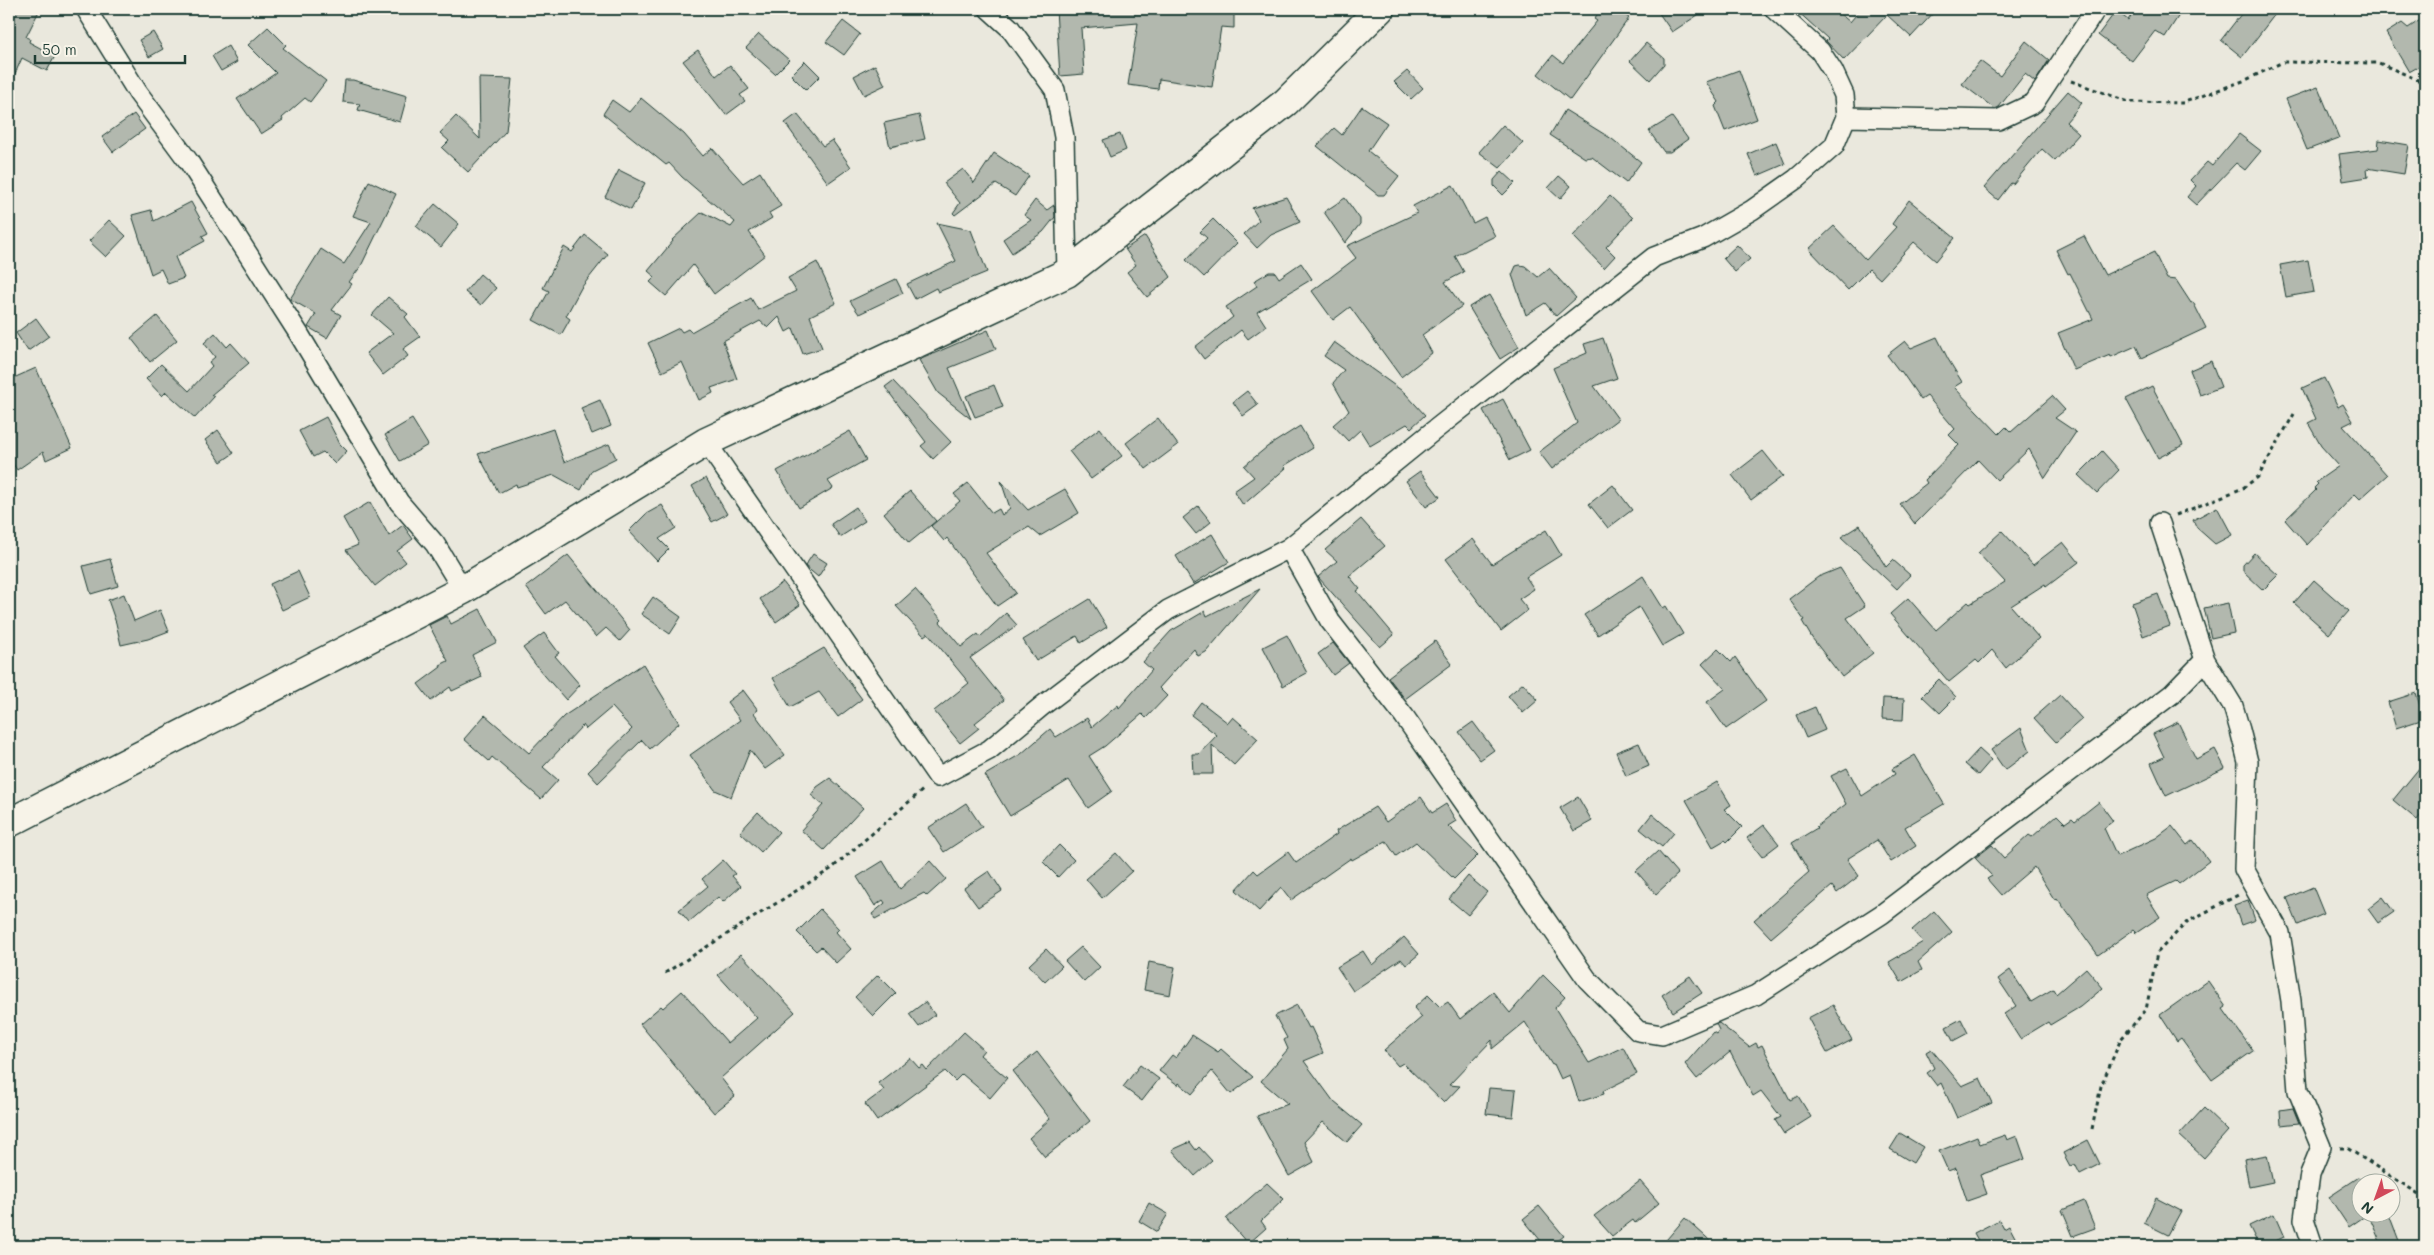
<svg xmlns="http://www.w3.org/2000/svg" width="2434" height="1255" viewBox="0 0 2434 1255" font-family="Mali,sans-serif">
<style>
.building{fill:#b2b8ae;stroke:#1f3d34}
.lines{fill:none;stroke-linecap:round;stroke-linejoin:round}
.minor-casing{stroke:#1f3d34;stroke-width:22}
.trunk-casing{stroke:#1f3d34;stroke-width:31}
.path{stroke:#1f3d34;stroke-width:3;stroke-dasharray:4 4;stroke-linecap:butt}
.minor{stroke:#f7f3e8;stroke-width:19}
.trunk{stroke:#f7f3e8;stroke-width:28}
</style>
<rect width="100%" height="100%" fill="#eae8dd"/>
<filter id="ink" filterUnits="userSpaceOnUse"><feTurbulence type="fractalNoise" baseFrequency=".02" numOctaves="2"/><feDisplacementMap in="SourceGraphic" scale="10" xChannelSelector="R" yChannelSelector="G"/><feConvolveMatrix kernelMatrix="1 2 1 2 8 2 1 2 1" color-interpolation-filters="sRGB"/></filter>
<g filter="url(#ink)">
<path class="building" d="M9,9H40L26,37L30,39L29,42L55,56L47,71L22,58L9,87Z
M1056,9H1234V28L1221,27L1212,87L1159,79L1158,89L1128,85L1138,23L1081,28L1084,74L1060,76Z
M1601,9H1617L1629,18L1570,100L1538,74L1553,55L1563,63L1597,21L1594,19Z
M1656,9H1707L1672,32Z
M1795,9H1834L1850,22L1861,9H1937L1911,37L1887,15L1844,60L1826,41L1828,39Z
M2136,9H2183L2165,37L2155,31L2132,61L2098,35L2116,11L2128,20Z
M2245,9H2279L2242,57L2221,40Z
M2425,17V63L2409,72L2386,33L2402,23L2408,28Z
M843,21L860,34L844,55L826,42Z
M268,27L286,45L283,48L326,81L310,102L305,98L282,118L283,120L261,134L237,99L276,73L248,45Z
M153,32L163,49L149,57L139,40Z
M759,34L789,60L775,74L746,48Z
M2026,41L2049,60L2035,82L2025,74L1999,107L1995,109L1962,84L1980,61L2000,76Z
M1646,43L1664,58V64L1650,80L1630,61Z
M228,46L237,62L221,71L212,56Z
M698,50L716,76L730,65L749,89L740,95L745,101L726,115L683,61Z
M805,61L820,76L806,90L791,75Z
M875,65L885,85L864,95L854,76Z
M1739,70L1757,119L1725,131L1715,106L1719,102L1706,82Z
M1407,71L1423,88L1411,99L1394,82Z
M479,78L512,79L506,131L468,172L442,148L449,141L440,133L456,116L480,139Z
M345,80H353L407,96L400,122L358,110L360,104L343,102Z
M2318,87L2339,138L2307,150L2286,99Z
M2068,91L2082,103L2066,122L2079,134L2055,161L2042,149L2013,184L2011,183L1998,200L1984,188Z
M641,98L684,134L703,156L712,148L743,183L760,172L781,206L769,213L772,218L749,232L765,255L714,294L693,265L666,296L650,282L655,277L648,271L673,241L672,240L702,212L731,227L735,222L682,177L669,163L666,165L603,114L612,100L629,112Z
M1362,106L1387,123L1368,151L1399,176L1384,195H1378L1317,146L1334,128L1342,135Z
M1565,110L1612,139L1641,162L1626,183L1592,157L1585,158L1550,135Z
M134,114L145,129L113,152L102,137Z
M797,114L823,146L832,140L851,167L828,183L785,123Z
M919,115L925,139L890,147L884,123Z
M1672,117L1688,139L1670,152H1664L1649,131Z
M1503,125L1523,143L1500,168L1479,152Z
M1120,134L1126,150L1110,157L1103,140Z
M2239,134L2261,151L2245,170L2236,163L2196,205L2187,197L2196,186L2190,180L2207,162L2212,166Z
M2379,140L2409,145L2404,174L2367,168L2368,177L2343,181L2339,154L2378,149Z
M1776,142L1785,164L1757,176L1748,154Z
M994,153L1029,176L1015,196L996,184L955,215L953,213L960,203L944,183L963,169L974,183Z
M619,170L645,183L631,210L605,197Z
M1502,171L1515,183L1503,195L1494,186V180Z
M1559,176L1571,186L1560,199L1548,188Z
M369,181L396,194L361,266L349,282L352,284L332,310L341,315L327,338L308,327L316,314L290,299L321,249L344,264L371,222L353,216Z
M1453,185L1473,223L1485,217L1495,236L1455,256L1464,272L1445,282L1462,306L1422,335L1432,353L1401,377L1350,307L1333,320L1312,291L1356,258L1347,246L1417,213L1413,206Z
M1610,196L1633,218L1606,247L1615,256L1604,268L1573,236Z
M1286,197L1300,222L1271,235L1257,248L1244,234L1259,220L1252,208Z
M1345,198L1360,219V224L1345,243L1324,212Z
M1035,200L1047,210L1054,205L1055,217L1043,232L1012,253L1003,239L1031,220L1024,215Z
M1909,200L1955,238L1936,261L1914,242L1880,279L1869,269L1848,290L1809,249L1834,226L1866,260L1896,227L1892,224Z
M191,202L208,233L202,236L205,241L175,257L184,278L168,284L161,269L151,274L132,215L151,210L154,221Z
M435,204L459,224L441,247L416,226Z
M1213,219L1237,243L1204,277L1186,260L1207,238L1200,232Z
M109,220L126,236L106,257L89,241Z
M937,223L971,230L987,272L938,292L936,288L915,299L907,284L956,261Z
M585,235L608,254L581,288L566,316L570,319L561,335L533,320L549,291L543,288L564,247L572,252Z
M1145,236L1171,277L1147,297L1127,272L1136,265L1125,249Z
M2084,236L2105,275L2154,252L2167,279L2176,280L2191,303L2193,302L2206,328L2142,358L2136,346L2111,357L2110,355L2074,370L2058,333L2093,319L2070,273L2068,274L2056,250Z
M1737,245L1750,259L1735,272L1723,258Z
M2308,260L2314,292L2286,297L2280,265Z
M817,262L836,303L810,316L822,348L803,354L793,328L786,332L779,317L768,328L760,321L723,341L737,379L711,388L713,393L699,400L682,362L662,372L648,343L679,328L682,332L688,329L691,332L751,298L758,310L796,291L788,278Z
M1301,263L1312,279L1257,312L1266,326L1248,339L1241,330L1204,359L1195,347L1233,317L1226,307L1257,286L1254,281L1269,272H1275L1279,278Z
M1520,265L1525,266L1538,277L1549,268L1576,298L1556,316L1545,303L1526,315L1512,275L1516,266Z
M480,274L496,288L481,305L465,292Z
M896,279L903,293L859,314L850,301Z
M1489,295L1519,347L1500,359L1469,307Z
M388,297L408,314L405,317L420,337L403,349L408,356L383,375L366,353L393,333L372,315Z
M157,316L177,340L150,362L131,338Z
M36,318L49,336L28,351L16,333Z
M988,330L996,349L949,368L971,419L938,393L919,360Z
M215,333L227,347L231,343L249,363L211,395L214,397L195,418L166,392L162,396L146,379L161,364L189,391L212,366L209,362L215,357L204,343Z
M1937,337L1948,359L1962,382L1954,387L1999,434L2006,427L2011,432L2052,396L2065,410L2055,418L2076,432L2045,478L2029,449L1997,480L1978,460L1915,524L1900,504L1927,483L1925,480L1959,445L1949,435L1955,429L1927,396L1921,400L1901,371L1900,372L1887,355L1905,341L1911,348Z
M1603,338L1617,378L1594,386L1618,419L1552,469L1539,452L1577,423L1553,368L1587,353L1584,344Z
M1334,342L1405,393L1425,415L1411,428L1407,424L1370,446L1360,430L1348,441L1333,425L1349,411L1333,383L1344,370L1324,356Z
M2211,361L2221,387L2200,395L2190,370Z
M36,368L72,448L46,460L43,452L17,470L9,458V380Z
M2324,378L2338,407L2343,404L2353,421L2343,426L2387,475L2360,499L2355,494L2307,545L2285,520L2316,490L2314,488L2318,484L2316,482L2339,466L2321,446L2308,423L2316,419L2302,388Z
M893,381L951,442L933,459L921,446L926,442L885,387Z
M994,385L1003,407L975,417L966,396Z
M2152,386L2183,445L2158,458L2126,399Z
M1247,391L1258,405L1243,416L1233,402Z
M1503,399L1530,450L1510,460L1483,410Z
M600,400L611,426L592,434L581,408Z
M326,417L340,444L347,451L335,464L323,452L313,457L299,431Z
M1158,418L1178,445L1146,469L1126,443Z
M412,419L428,445L400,461L385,435Z
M1300,426L1313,448L1284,466L1286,468L1243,505L1234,491L1254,477L1244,466L1267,447Z
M1100,428L1122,456L1091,479L1069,451Z
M553,429L564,462L609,444L616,458L592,470L581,490L554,475L517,487L516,484L499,493L478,454Z
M218,430L234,453L221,462L205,440Z
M850,431L866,460L828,481L833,488L799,508L777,471Z
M1763,451L1783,476L1751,500L1732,475Z
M2102,451L2119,470L2097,493L2078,475Z
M1420,471L1440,497L1426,507L1406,481Z
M706,478L727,514L712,522L692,486Z
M1001,481L1028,510L1065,489L1079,513L1040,536L1029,527L986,553L1016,593L997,606L947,538L944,541L931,526L960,501L954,494L968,483L992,513L999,509L1002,515L1010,508Z
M1613,485L1632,510L1608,528L1589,504Z
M910,491L936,521L909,543L884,513Z
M370,502L389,536L403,525L413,539L397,551L406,562L375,586L346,550L358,545L343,518Z
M662,505L676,528L659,539L669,549L657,561L629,531L646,514Z
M1198,506L1211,522L1196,534L1183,518Z
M856,507L865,521L840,537L831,524Z
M2217,507L2232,535L2215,544L2197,528L2193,520Z
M1361,519L1385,546L1349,576L1360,589L1357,591L1394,635L1380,647L1318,577L1337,561L1325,550Z
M1860,525L1886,567L1893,560L1910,575L1897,589L1841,537Z
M1546,530L1561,555L1526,577L1534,589L1519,599L1528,610L1501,631L1446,559L1473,539L1492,564Z
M2002,531L2033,565L2063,542L2079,562L2046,587L2045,584L2011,606L2039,638L2006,668L1992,650L1979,663L1976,660L1949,682L1890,614L1908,598L1936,630L1968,602L1970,604L2005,582L1978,553Z
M1212,534L1229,562L1193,584L1176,556Z
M2254,553L2278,575L2263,590L2243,571V565Z
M813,554L827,563L818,577L805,566Z
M568,555L630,630L620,641L606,628L596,637L565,600L546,614L526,587Z
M110,559L118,586L91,594L83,566Z
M1840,568L1865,606L1847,618L1873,653L1842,677L1812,638L1802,621L1804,620L1789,599L1818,577Z
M298,571L310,597L282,610L270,584Z
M1643,576L1663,608L1666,606L1683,634L1662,646L1639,607L1598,635L1584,615Z
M2314,580L2349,611L2329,634L2294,603Z
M783,582L800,605L776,622L760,599Z
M915,589L942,620L940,622L961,647L978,634L980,637L1006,613L1017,625L970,658L1004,700L975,723L979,728L960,743L934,711L969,683L928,633L924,636L896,606Z
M1260,589L1206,652L1198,656L1194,649L1159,688L1167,696L1146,718L1142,714L1105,746L1089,756L1112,791L1088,808L1069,780L1010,816L985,775L1021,754L1050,729L1056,737L1087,718L1092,727L1118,705L1119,708L1152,670L1143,662L1171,631L1205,611L1207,616Z
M124,594L134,621L160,610L169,631L148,639L121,645L116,623L108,600Z
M2158,594L2170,626L2143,636L2132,603Z
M653,597L681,617L670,634L641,614Z
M1090,599L1107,627L1081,643L1077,636L1036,661L1023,640Z
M2228,603L2234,633L2211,638L2204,608Z
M480,609L497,642L472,655L482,677L452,691L450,687L431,701L418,684L441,667L440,665L448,661L429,625L447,616L451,624Z
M544,633L559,653L555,656L580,685L566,700L538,668L523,648Z
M1287,635L1307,673L1283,686L1263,647Z
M1435,641L1452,664L1405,699L1388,677Z
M1333,643L1349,663L1333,675L1318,654Z
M824,648L862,699L838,717L819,692L790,707L773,678Z
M1718,649L1731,662L1735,657L1766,701L1726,729L1707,702L1725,689L1702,664Z
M643,664L679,723L650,749L642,740L598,783L588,772L632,729L612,707L586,729L583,725L543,767L558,780L541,799L492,757L489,761L464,739L485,715L529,753L564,716Z
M1939,679L1956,697L1940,713L1922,696Z
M1523,683L1538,700L1523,713L1508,696Z
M743,690L758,710L754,713L785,755L765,769L750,750L731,797L715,790L690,755L740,720L727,702Z
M2416,693L2424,719L2396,728L2388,702Z
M2060,695L2082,719L2056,742L2034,718Z
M1883,698L1904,699L1903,720L1882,719Z
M1201,702L1228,723L1233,717L1258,739L1234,765L1212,745L1213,774H1193L1192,754H1199L1217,735L1191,715Z
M1815,707L1825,730L1806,738L1796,715Z
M1473,722L1494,750L1480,760L1459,732Z
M2178,722L2196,759L2215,749L2225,768L2166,796L2151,763L2164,757L2153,734Z
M2021,728L2030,751L2005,770L1991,750Z
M1639,743L1649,766L1626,776L1616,752Z
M1979,749L1991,760L1978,775L1965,764Z
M1915,755L1944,804L1905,827L1916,846L1891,862L1877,840L1847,859L1859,876L1837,893L1832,886L1771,938L1754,920L1809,872L1792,843L1817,828L1816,827L1846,804L1831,776L1847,768L1862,796L1895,774L1892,769Z
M2425,761V810L2417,820L2393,800Z
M830,778L863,808L824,850L801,830L823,805L811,795L817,787Z
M1717,782L1731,805L1724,809L1742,827L1727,842L1725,840L1713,847L1686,800Z
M1421,797L1432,813L1446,804L1456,821L1448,826L1478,855L1454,879L1416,842L1396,856L1386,841L1352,860L1351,858L1291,900L1281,887L1259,911L1236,890L1254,870L1258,874L1288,852L1296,863L1337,834L1336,831L1375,807L1386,822Z
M1578,797L1592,821L1574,831L1560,808Z
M2099,802L2113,821L2104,828L2117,856L2156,838L2172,826L2187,845L2193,840L2209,861L2179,884L2176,881L2146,895L2160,917L2136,933L2133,930L2098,955L2057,898L2054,899L2034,867L2001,895L1987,879L1992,876L1975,858L1992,845L2004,858L2029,835L2032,837L2057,815L2065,823L2072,818L2075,821Z
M966,803L982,827L944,852L928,828Z
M758,812L779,832L761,852L740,832Z
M1652,814L1674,833L1662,847L1640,829Z
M1764,825L1779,844L1762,857L1747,838Z
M1059,845L1074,860L1058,877L1043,862Z
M1658,851L1678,874L1656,894L1636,871Z
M1116,853L1132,871L1102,898L1086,879Z
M723,860L735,874L732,876L741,886L723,902L718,897L689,922L679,910L708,886L702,879Z
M883,861L900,889L930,861L946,879L927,896L924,893L875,919L872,914L885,903L883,900L875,906L857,877Z
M989,871L1002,891L978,907L964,888Z
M1468,876L1487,892L1468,915L1449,899Z
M2313,887L2324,914L2298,925L2287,898Z
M2383,897L2394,912L2378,923L2368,909Z
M2248,900L2255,920L2241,925L2234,905Z
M820,909L839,929L836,932L851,949L836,963L821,947L816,951L797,932Z
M1934,911L1952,932L1918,962L1922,970L1901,982L1889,962L1923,942L1912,930Z
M1404,937L1419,954L1406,965L1401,959L1353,991L1337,967L1363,951L1372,965Z
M1081,947L1100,967L1084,982L1065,961Z
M1046,949L1062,966L1045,982L1029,965Z
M741,954L795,1012L721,1078L735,1096L714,1113L640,1024L661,1006L663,1008L682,991L728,1043L757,1018L718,975Z
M1149,962L1175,967L1170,995L1144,990Z
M2086,968L2103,988L2080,1007L2050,1025L2048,1022L2020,1039L2004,1014L2016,1006L1998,979L2010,970L2031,1002L2053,989L2056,994Z
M878,975L896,993L873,1016L855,997Z
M1543,975L1565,997L1555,1008L1589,1063L1623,1047L1637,1074L1603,1091L1604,1094L1579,1102L1570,1075L1561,1079L1554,1064L1552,1065L1525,1022L1492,1049V1040L1449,1085L1460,1086L1444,1103L1403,1063L1398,1066L1384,1050L1422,1017L1414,1008L1428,995L1440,1007L1448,1002L1460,1019L1493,992L1510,1013Z
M1690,976L1702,993L1673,1012L1662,995Z
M2208,981L2226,1007L2223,1009L2253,1051L2212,1080L2181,1038L2177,1041L2160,1015Z
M925,1002L935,1015L919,1027L909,1014Z
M1297,1005L1309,1028L1311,1027L1323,1053L1304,1061L1334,1102L1362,1125L1347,1142L1323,1122L1304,1142L1314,1162L1289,1176L1257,1116L1288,1104L1261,1081L1288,1049L1284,1040L1287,1038L1275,1016Z
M1833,1005L1852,1040L1827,1053L1808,1018Z
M1961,1019L1968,1033L1953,1041L1946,1027Z
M1719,1023L1749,1047L1756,1043L1758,1047L1762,1045L1790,1100L1798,1096L1811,1117L1784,1134L1775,1120L1781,1117L1761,1091L1753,1096L1730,1052L1697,1079L1685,1064L1713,1032L1716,1034L1719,1030L1716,1024Z
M964,1032L984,1050L980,1055L1007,1078L990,1098L962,1074L955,1081L945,1071L877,1121L865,1104L884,1090L878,1083L910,1058L919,1068L923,1065L927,1070Z
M1192,1035L1218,1052L1221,1049L1253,1077L1231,1094L1212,1071L1192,1094L1179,1083L1178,1085L1159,1071L1172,1055L1176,1058Z
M1931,1049L1962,1086L1980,1078L1992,1103L1957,1118L1941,1083L1937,1086L1927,1073L1934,1068L1926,1052Z
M1037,1052L1090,1121L1045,1157L1029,1138L1050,1119L1013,1071Z
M1140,1065L1159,1079L1142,1101L1123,1087Z
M1489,1088L1516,1090L1513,1117L1486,1114Z
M2204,1108L2228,1131L2204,1158L2179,1135Z
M2293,1108L2299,1123L2281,1125L2280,1110Z
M1900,1133L1923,1147L1913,1163L1890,1149Z
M2005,1135L2007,1140L2017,1136L2025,1159L1980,1175L1987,1194L1967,1201L1956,1168L1948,1171L1939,1151L1977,1136L1980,1144Z
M2088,1140L2100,1164L2080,1174L2075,1164L2070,1166L2063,1153Z
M1190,1142L1196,1150L1199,1147L1212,1161L1195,1176L1172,1150Z
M2267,1155L2273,1182L2249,1187L2244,1159Z
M2359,1177L2363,1182L2362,1212H2388L2401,1246H2382L2368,1214L2349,1227L2329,1197Z
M1640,1181L1659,1203L1635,1223L1633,1220L1612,1236L1594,1216Z
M1267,1183L1284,1199L1261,1221L1266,1228L1248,1244L1226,1219Z
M2156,1198L2181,1211L2168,1235L2144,1223Z
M2084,1201L2095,1228L2073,1236L2062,1210Z
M1149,1203L1168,1214L1157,1232L1139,1221Z
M1539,1206L1564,1236L1551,1246H1545L1523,1219Z
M2274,1214L2284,1237L2265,1246H2259L2249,1226Z
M1685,1218L1716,1246H1661Z
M1999,1220L2004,1229L2009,1226L2017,1241L2007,1246H1981L1974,1233Z"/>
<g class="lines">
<g class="minor-casing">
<path id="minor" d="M86,9L138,93L189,162L299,334L399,502L435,544L463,590
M989,9L1010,28L1055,90L1064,137L1067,273
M1846,117L1998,120L2034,103L2096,9
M706,442L938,777L989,750L1042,706L1168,610L1289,548L1330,621L1404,716L1587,979L1638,1031L1662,1035L1756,995L1882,914L2172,694L2205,660
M2160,523L2205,660L2233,706L2240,730L2248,762L2244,869L2280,933L2291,1001L2298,1091L2321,1147L2310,1174L2304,1219L2313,1246
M1289,548L1432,432L1654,257L1703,238L1752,210L1796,179L1834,146L1846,117L1844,95L1833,71L1820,51L1774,9"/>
</g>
<g class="trunk-casing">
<path id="trunk" d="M9,823L463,590L706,442L1067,273L1286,102L1380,9"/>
</g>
<path class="path" d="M2071,81L2129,102L2182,103L2246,80L2283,62L2379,63L2425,83
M2176,515L2243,488L2258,477L2294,414
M665,973L831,869L924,789
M2092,1129L2101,1086L2121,1039L2146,1010L2157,953L2187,922L2238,895
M2340,1148H2347L2425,1198"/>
<use href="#minor" class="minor"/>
<use href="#trunk" class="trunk"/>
</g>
</g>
<rect width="2434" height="1255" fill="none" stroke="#f7f3e8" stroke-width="30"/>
<rect x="15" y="15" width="2404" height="1225" fill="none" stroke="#1f3d34" stroke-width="2" filter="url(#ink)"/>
<g transform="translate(2376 1198) rotate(221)"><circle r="24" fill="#f7f3e8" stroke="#a1aaa0"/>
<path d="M0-4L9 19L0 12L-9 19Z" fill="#d1495b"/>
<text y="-8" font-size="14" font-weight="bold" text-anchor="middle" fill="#1f3d34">N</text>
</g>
<path d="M35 55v8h150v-8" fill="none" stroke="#1f3d34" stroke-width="2.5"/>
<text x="42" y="55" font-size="15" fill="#1f3d34" stroke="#f7f3e8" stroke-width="4" paint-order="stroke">50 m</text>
</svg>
